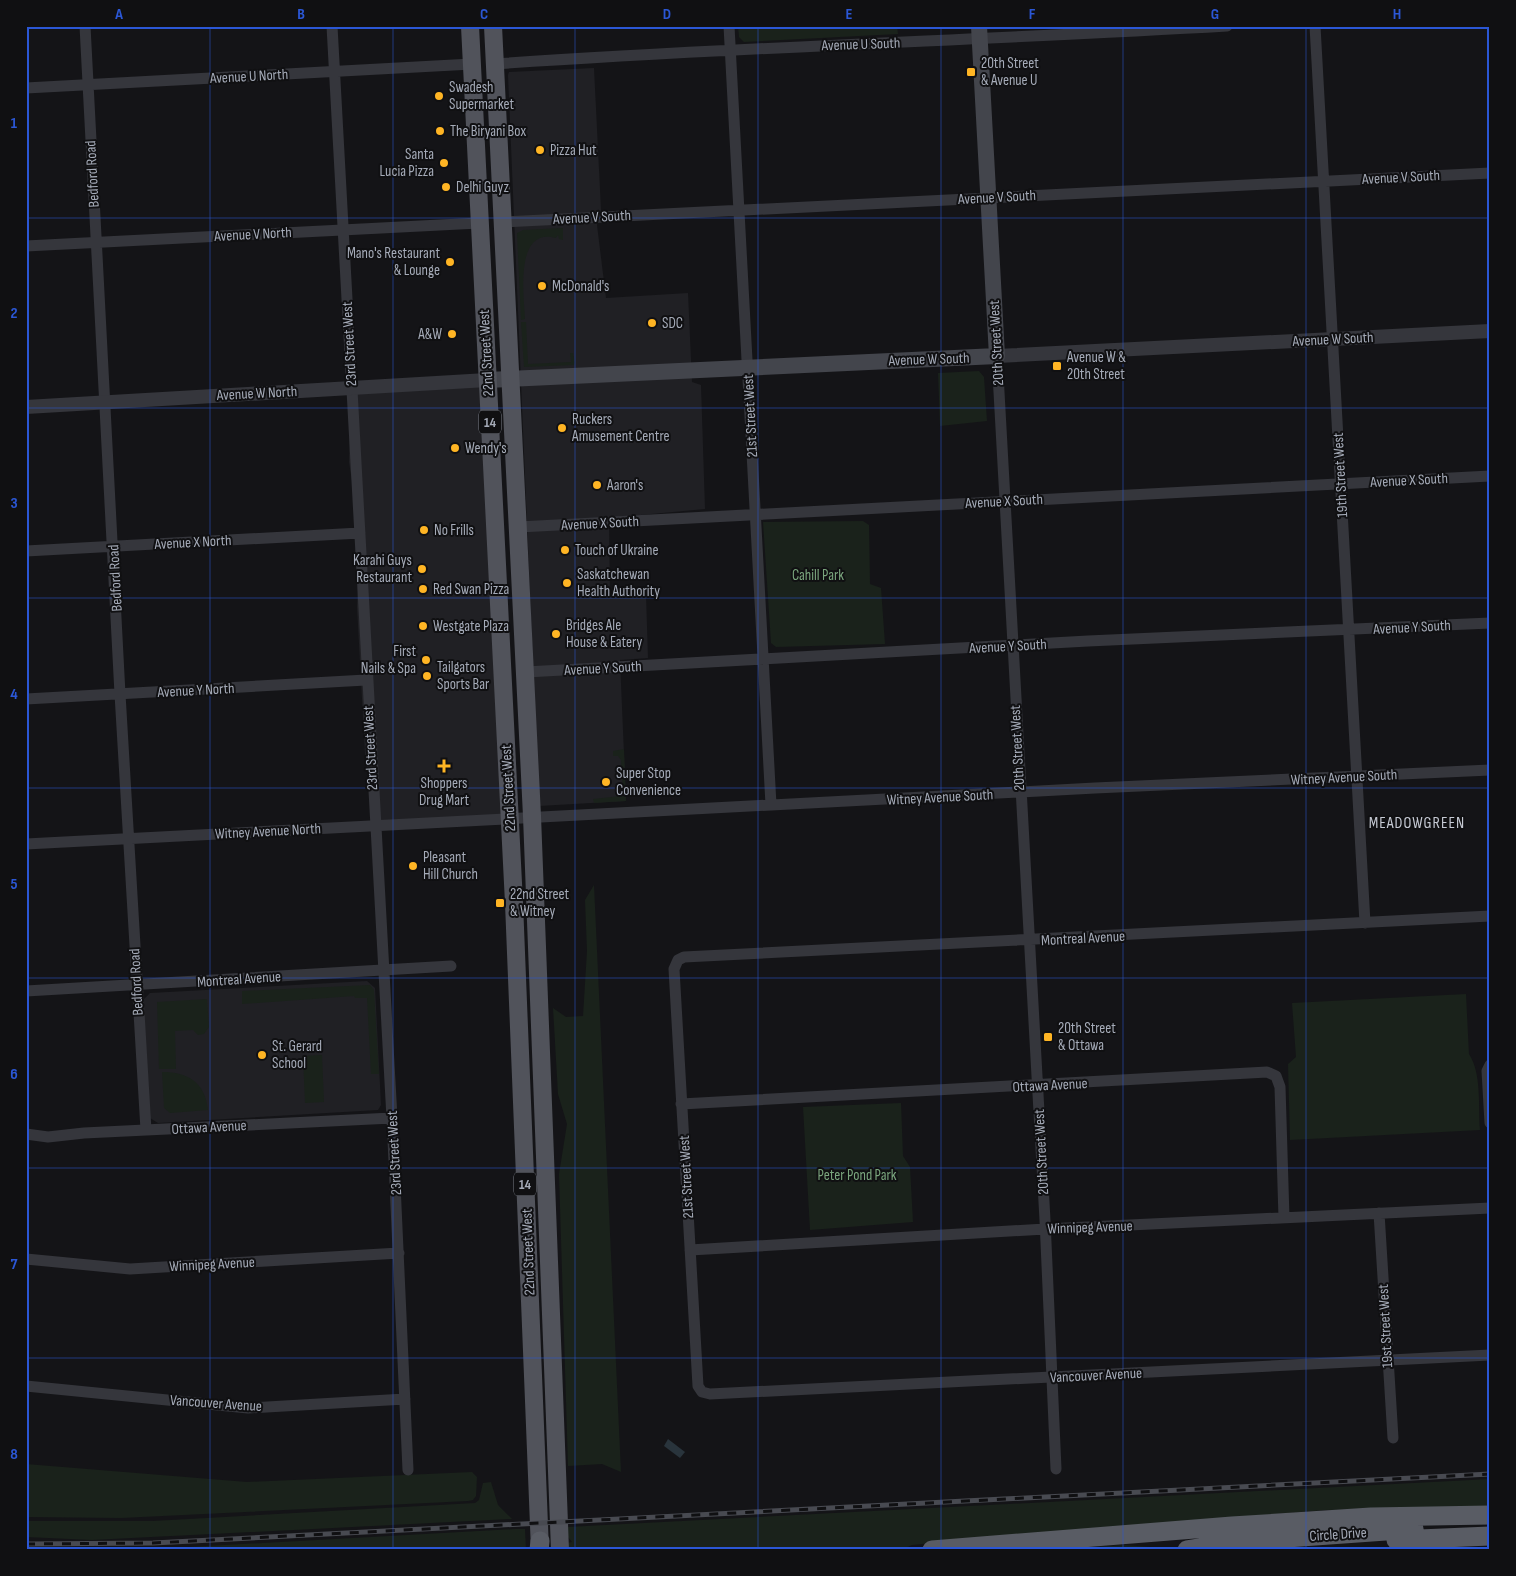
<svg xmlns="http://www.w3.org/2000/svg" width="1516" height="1576" viewBox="0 0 1516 1576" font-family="'Sofia Sans Condensed',sans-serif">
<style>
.built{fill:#202024}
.green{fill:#1a221b}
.water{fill:#29343c}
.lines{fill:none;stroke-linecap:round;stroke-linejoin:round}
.minor{stroke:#35363c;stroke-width:11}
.tertiary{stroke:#35363c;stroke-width:14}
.secondary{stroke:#43454c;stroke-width:16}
.primary{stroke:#51535b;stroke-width:18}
.trunk{stroke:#595c64;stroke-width:19}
.rail-casing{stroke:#484a51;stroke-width:5}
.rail{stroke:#101012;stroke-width:3;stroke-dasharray:9;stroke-linecap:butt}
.grid{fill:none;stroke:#2b57d5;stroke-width:1;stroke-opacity:0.55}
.poi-dot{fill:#ffb524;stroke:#101012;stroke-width:2}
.labels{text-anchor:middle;stroke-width:4;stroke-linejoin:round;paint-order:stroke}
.shield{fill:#101012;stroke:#787c86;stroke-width:1}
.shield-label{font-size:14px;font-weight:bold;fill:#a5abb8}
.street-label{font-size:15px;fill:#a5abb8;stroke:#101012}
.poi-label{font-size:15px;fill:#a5abb8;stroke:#101012;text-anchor:start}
.park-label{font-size:15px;fill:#7aa57d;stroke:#101012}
.neighbourhood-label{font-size:16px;letter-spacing:1px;fill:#c6cad4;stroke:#101012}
.neatline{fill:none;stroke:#2b57d5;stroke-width:2}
.grid-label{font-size:16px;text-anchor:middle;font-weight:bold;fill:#2b57d5}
</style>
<rect width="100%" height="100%" fill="#141417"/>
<path class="built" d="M594,68L601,210L597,225L606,298L688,293L692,382L701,385L705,509L609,518L610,596L646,594L648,658L620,660L626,801L539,806L508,75L509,72Z
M487,380L509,818L375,826L365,754L357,607L360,533L349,462L351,388Z
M367,981L375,988L381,1105L378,1110L158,1123L150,1118L143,1000L150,993Z"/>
<path class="green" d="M738,26H897L898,34L744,42L739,37Z
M563,228V240L559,239L558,235L556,238C514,226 524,297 525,319L521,320L517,233L523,230Z
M521,322H526L528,364L571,362L570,353H573L575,363L574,365L524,367Z
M979,371L984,377L987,421L940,426L938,373Z
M863,521L869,525L870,584L881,588L885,644L776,647L771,643L763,522Z
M624,749L626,801L594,803L593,799L621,796L623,793L621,760L618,756H613V751Z
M594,885L621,1472L602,1464L568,1466L559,1174L567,1124L558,1094L553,1008L566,1017L583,1016L587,951L585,900Z
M370,985L374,990L379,1074H371L367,998H355L354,996L242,1004V991Z
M1466,994L1469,1054C1482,1074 1478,1107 1480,1130L1290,1140L1288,1064L1296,1057L1292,1003Z
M207,999L209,1027L204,1034L198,1035L193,1030L175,1031L176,1069H159L157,1002Z
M322,1055L324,1102L305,1103L303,1056Z
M162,1072C188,1072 205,1082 208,1110L170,1113L164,1108Z
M901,1103L903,1156L910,1167L913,1222L810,1230L803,1107Z
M26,1464L247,1482L472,1472L477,1477L476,1496L473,1500L468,1501L121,1518L26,1517Z
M1490,1479V1508L1326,1510L961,1540L912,1545L901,1550H568L567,1543L572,1542L568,1537L567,1527Z
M491,1482L498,1505L512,1519L92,1540L26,1537V1521H153L475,1503L479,1500L483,1483Z
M515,1529H525L526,1550H134Z
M1124,1545L1151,1547L1142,1550H1041Z"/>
<path class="water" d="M668,1439L685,1452L680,1458L664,1446Z"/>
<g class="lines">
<path class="minor" d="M85,26L120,694L146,1130
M332,26L392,1118L408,1470
M729,26L771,805
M1315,26L1365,923
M495,64C739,47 983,40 1227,26
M26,88L472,64
M503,222L1490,173
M26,246L479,223
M997,356L1045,1220L1056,1469
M519,527L1490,476
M26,551L360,533
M526,672L1088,641L1490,623
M26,699L366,680
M26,844L1095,788L1490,770
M1490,916L684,957L678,960L674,969L698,1386L702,1392L710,1394L1490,1355
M26,991L451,966
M1490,1065L1487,1071L1490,1123
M681,1104L1267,1072L1276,1076L1280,1087L1284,1218
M26,1134L48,1137L84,1133L392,1118
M1379,1213L1393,1438
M690,1250L1045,1229L1490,1208
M26,1259L130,1269L399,1253
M26,1386L248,1408L405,1399"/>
<path class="tertiary" d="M997,356L1490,331
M26,407L487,380"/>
<path class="secondary" d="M487,380L997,356L979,26"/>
<path class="primary" d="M470,26L514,903L540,1550
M493,26L532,816L560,1550"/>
<path class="trunk" d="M1396,1540L1490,1536
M539,1550L540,1541
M932,1550L1232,1526L1371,1517L1490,1515
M1187,1550L1243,1541L1414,1529"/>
<g class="rail-casing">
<path id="rail" d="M26,1544L153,1543L1490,1474"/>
</g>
<use href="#rail" class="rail"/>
</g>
<path class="grid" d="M210,26V1550M393,26V1550M575,26V1550M758,26V1550M941,26V1550M1123,26V1550M1306,26V1550M26,218H1490M26,408H1490M26,598H1490M26,788H1490M26,978H1490M26,1168H1490M26,1358H1490"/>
<g class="poi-dot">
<rect x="966" y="67" width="10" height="10" rx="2.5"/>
<circle cx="439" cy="96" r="5"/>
<circle cx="440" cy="131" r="5"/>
<circle cx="540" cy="150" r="5"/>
<circle cx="444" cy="163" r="5"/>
<circle cx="446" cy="187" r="5"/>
<circle cx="450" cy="262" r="5"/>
<circle cx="542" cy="286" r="5"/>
<circle cx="652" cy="323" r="5"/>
<circle cx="452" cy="334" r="5"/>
<rect x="1052" y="361" width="10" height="10" rx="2.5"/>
<circle cx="562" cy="428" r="5"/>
<circle cx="455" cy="448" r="5"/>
<circle cx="597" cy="485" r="5"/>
<circle cx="424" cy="530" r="5"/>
<circle cx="565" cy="550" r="5"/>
<circle cx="422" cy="569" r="5"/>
<circle cx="567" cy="583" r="5"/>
<circle cx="423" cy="589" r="5"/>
<circle cx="423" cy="626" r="5"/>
<circle cx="556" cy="634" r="5"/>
<circle cx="426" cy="660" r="5"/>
<circle cx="427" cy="676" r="5"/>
<path d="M441.5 758.5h5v5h5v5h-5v5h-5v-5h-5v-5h5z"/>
<circle cx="606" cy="782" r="5"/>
<circle cx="413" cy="866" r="5"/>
<rect x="495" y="898" width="10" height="10" rx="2.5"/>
<rect x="1043" y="1032" width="10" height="10" rx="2.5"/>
<circle cx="262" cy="1055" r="5"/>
</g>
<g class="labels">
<g class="shield">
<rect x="479" y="410.5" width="22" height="23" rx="4"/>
<rect x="514" y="1172.5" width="22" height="23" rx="4"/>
</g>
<g class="shield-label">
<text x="490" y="427">14</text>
<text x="525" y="1189">14</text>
</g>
<g class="street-label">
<text transform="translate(861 44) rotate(-2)" y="5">Avenue U South</text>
<text transform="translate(249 76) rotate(-3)" y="5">Avenue U North</text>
<text transform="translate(92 174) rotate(-93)" y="5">Bedford Road</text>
<text transform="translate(1401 177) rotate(-3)" y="5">Avenue V South</text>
<text transform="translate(997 197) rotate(-3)" y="5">Avenue V South</text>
<text transform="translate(592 217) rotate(-3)" y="5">Avenue V South</text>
<text transform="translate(253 234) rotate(-3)" y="5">Avenue V North</text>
<text transform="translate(1333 339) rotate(-3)" y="5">Avenue W South</text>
<text transform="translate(996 343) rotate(-93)" y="5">20th Street West</text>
<text transform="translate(349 344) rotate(-93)" y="5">23rd Street West</text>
<text transform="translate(486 353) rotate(-93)" y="5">22nd Street West</text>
<text transform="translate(929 359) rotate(-2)" y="5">Avenue W South</text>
<text transform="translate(257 393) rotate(-3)" y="5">Avenue W North</text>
<text transform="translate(750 416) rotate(-93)" y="5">21st Street West</text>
<text transform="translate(1340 475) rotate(-93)" y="5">19th Street West</text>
<text transform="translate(1409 480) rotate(-3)" y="5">Avenue X South</text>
<text transform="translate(1004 501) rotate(-3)" y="5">Avenue X South</text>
<text transform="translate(600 523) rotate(-3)" y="5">Avenue X South</text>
<text transform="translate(193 542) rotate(-3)" y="5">Avenue X North</text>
<text transform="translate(115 578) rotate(-93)" y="5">Bedford Road</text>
<text transform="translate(1412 627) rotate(-3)" y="5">Avenue Y South</text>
<text transform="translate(1008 646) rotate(-3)" y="5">Avenue Y South</text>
<text transform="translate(603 668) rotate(-3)" y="5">Avenue Y South</text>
<text transform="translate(196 690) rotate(-3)" y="5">Avenue Y North</text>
<text transform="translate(370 748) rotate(-93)" y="5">23rd Street West</text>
<text transform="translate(1017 748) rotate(-93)" y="5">20th Street West</text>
<text transform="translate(1344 777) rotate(-3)" y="5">Witney Avenue South</text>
<text transform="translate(508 788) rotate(-93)" y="5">22nd Street West</text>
<text transform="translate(940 797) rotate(-3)" y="5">Witney Avenue South</text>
<text transform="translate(268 831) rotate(-3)" y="5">Witney Avenue North</text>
<text transform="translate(1083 938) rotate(-3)" y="5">Montreal Avenue</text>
<text transform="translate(239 979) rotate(-4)" y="5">Montreal Avenue</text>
<text transform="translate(136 982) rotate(-93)" y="5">Bedford Road</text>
<text transform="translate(1050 1085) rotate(-3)" y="5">Ottawa Avenue</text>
<text transform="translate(209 1127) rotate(-3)" y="5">Ottawa Avenue</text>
<text transform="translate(1041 1152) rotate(-93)" y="5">20th Street West</text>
<text transform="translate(394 1153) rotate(-93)" y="5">23rd Street West</text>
<text transform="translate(686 1177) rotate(-93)" y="5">21st Street West</text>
<text transform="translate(1090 1227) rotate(-2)" y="5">Winnipeg Avenue</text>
<text transform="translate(528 1252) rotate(-92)" y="5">22nd Street West</text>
<text transform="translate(212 1264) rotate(-3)" y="5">Winnipeg Avenue</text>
<text transform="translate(1385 1326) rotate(-93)" y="5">19st Street West</text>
<text transform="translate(1096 1375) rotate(-3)" y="5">Vancouver Avenue</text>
<text transform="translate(216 1403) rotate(4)" y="5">Vancouver Avenue</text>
<text transform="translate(1338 1534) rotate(-4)" y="5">Circle Drive</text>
</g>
<g class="poi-label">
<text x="981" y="68">20th Street<tspan x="981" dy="17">&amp; Avenue U</tspan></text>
<text x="449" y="92">Swadesh<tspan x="449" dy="17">Supermarket</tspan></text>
<text x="450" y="136">The Biryani Box</text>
<text x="550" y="155">Pizza Hut</text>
<text x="434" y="159" text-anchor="end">Santa<tspan x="434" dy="17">Lucia Pizza</tspan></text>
<text x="456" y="192">Delhi Guyz</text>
<text x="440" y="258" text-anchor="end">Mano's Restaurant<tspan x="440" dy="17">&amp; Lounge</tspan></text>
<text x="552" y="291">McDonald's</text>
<text x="662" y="328">SDC</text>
<text x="442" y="339" text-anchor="end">A&amp;W</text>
<text x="1067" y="362">Avenue W &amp;<tspan x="1067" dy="17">20th Street</tspan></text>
<text x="572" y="424">Ruckers<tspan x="572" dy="17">Amusement Centre</tspan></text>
<text x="465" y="453">Wendy's</text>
<text x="607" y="490">Aaron's</text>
<text x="434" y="535">No Frills</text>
<text x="575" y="555">Touch of Ukraine</text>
<text x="412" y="565" text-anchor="end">Karahi Guys<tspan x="412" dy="17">Restaurant</tspan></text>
<text x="577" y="579">Saskatchewan<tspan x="577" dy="17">Health Authority</tspan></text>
<text x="433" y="594">Red Swan Pizza</text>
<text x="566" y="630">Bridges Ale<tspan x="566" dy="17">House &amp; Eatery</tspan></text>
<text x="433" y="631">Westgate Plaza</text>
<text x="416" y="656" text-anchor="end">First<tspan x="416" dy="17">Nails &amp; Spa</tspan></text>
<text x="437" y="672">Tailgators<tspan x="437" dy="17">Sports Bar</tspan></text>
<text x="616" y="778">Super Stop<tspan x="616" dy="17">Convenience</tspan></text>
<text x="444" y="788" text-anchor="middle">Shoppers<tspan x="444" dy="17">Drug Mart</tspan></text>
<text x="423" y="862">Pleasant<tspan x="423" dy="17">Hill Church</tspan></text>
<text x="510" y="899">22nd Street<tspan x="510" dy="17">&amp; Witney</tspan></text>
<text x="1058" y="1033">20th Street<tspan x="1058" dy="17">&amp; Ottawa</tspan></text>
<text x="272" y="1051">St. Gerard<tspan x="272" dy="17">School</tspan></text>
</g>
<g class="park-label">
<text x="818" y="580">Cahill Park</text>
<text x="857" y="1180">Peter Pond Park</text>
</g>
<g class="neighbourhood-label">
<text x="1417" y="828">MEADOWGREEN</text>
</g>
</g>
<rect width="1516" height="1576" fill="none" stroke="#101012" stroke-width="55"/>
<rect x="28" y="28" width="1460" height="1520" class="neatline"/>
<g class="grid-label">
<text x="119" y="19">A</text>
<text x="301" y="19">B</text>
<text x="484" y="19">C</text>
<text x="667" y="19">D</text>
<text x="849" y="19">E</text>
<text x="1032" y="19">F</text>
<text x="1215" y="19">G</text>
<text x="1397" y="19">H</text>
<text x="14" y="128">1</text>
<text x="14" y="318">2</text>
<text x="14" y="508">3</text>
<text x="14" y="699">4</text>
<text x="14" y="889">5</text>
<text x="14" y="1079">6</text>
<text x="14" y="1269">7</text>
<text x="14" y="1459">8</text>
</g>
</svg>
